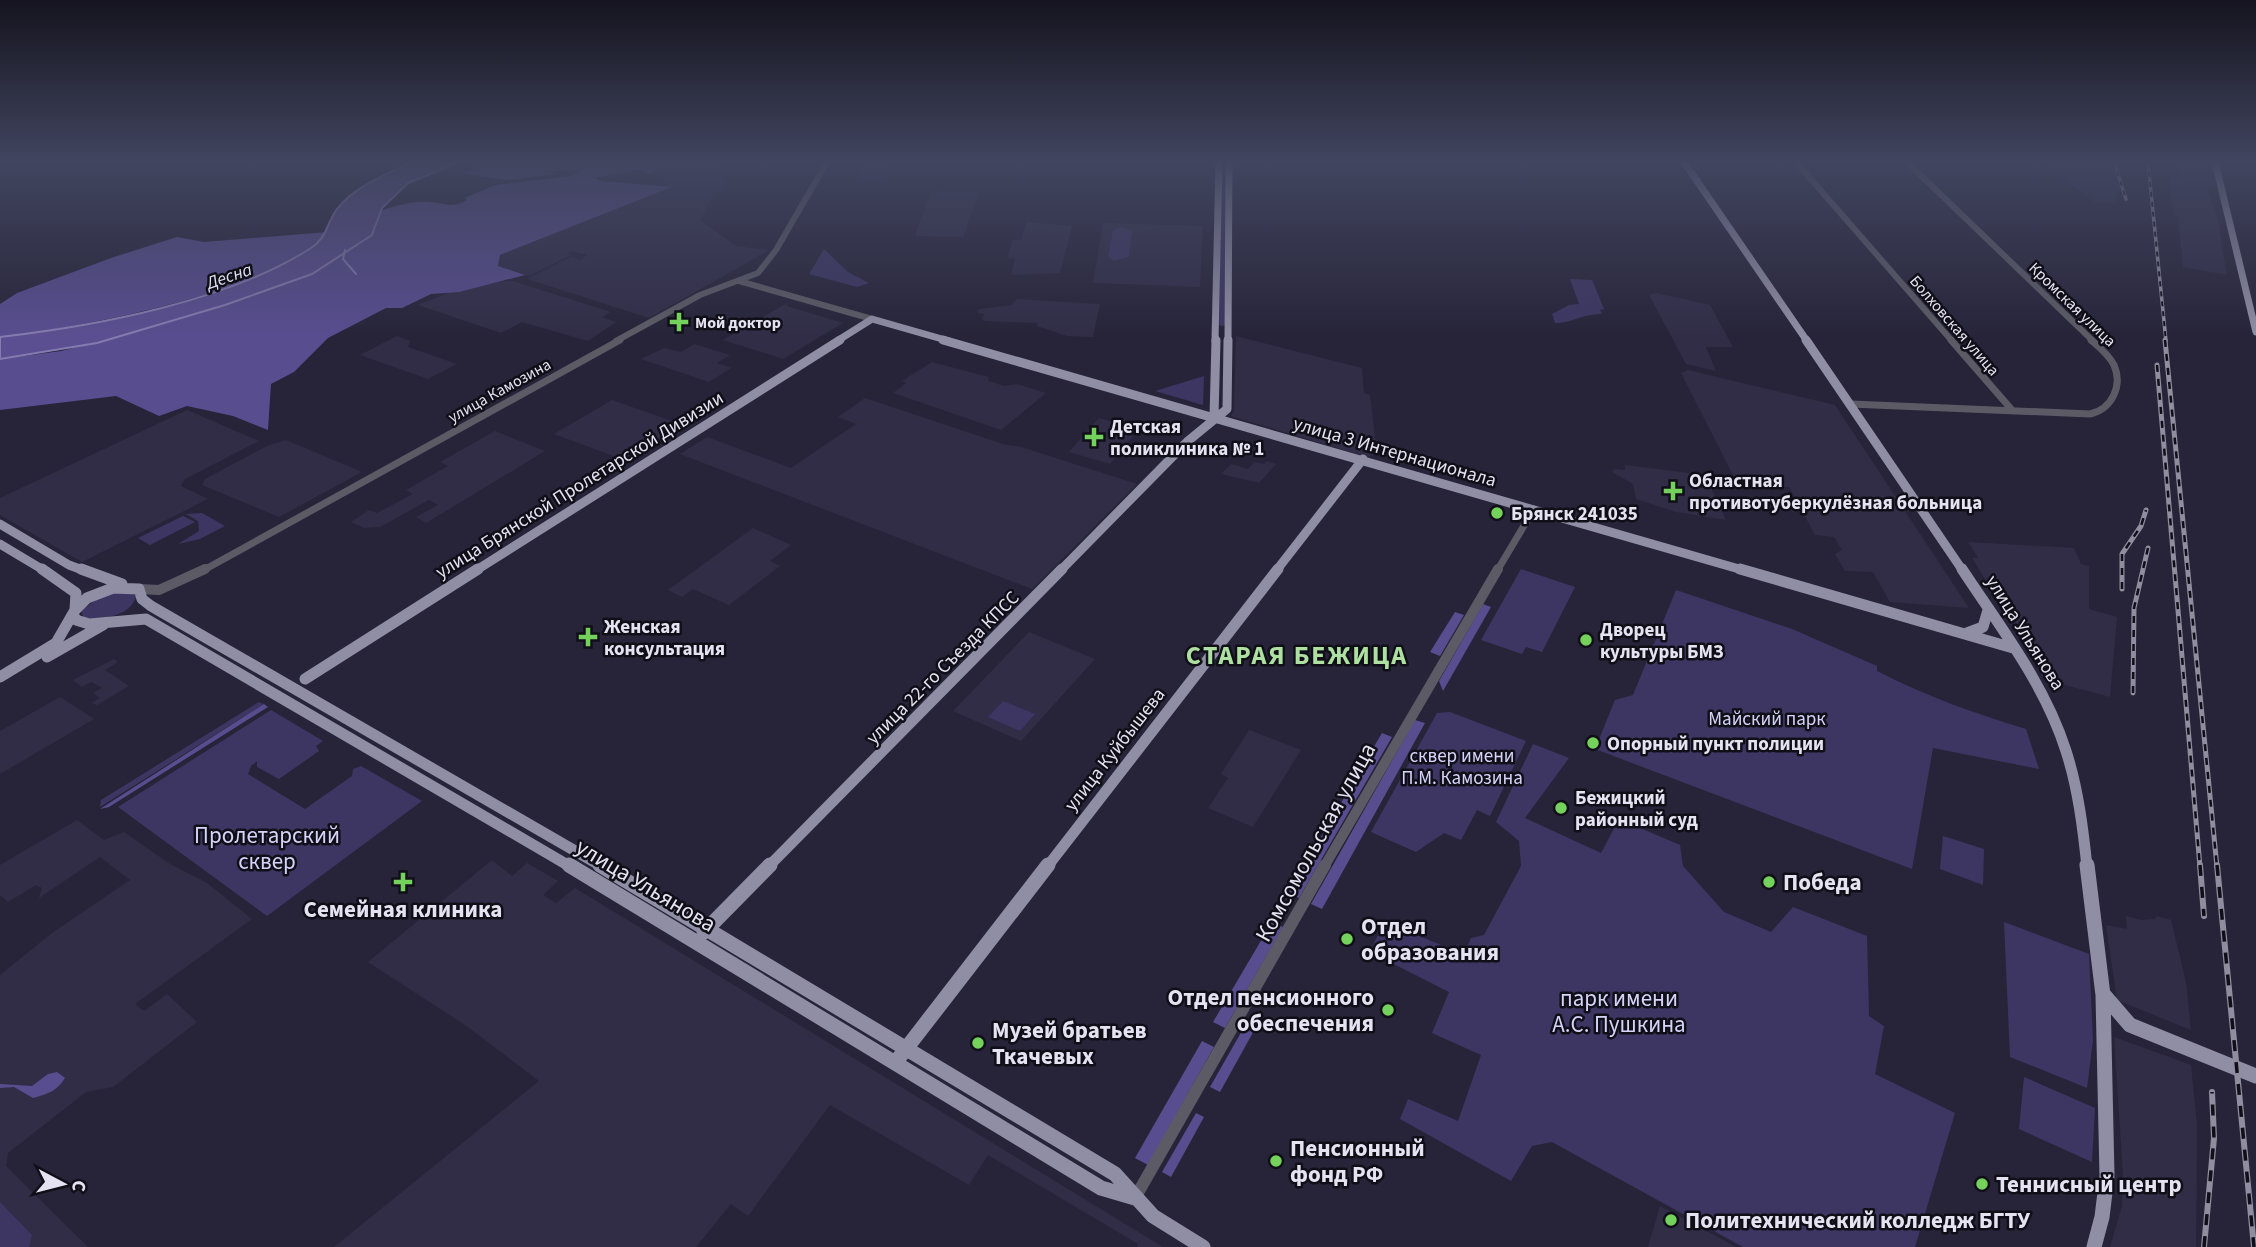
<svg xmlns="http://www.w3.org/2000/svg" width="2256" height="1247" viewBox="0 0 2256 1247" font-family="'Source Sans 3',sans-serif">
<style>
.built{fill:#312d47}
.green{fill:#3d3662}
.forest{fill:#584d8f}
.water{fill:#5b4f91;stroke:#847bae;stroke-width:2}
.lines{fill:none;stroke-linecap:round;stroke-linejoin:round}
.stream{stroke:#847bae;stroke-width:2}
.minor-far3{stroke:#5c5b65;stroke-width:6}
.minor-far2{stroke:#5c5b65;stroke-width:7}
.minor-far1{stroke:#5c5b65;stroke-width:10}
.minor{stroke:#5c5b65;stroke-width:12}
.major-far3{stroke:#908ea4;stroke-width:7}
.major-far2{stroke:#908ea4;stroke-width:9}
.major-far1{stroke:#908ea4;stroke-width:11}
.major{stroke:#908ea4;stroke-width:15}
.rail-far2-casing{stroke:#908d9f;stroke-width:3.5}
.rail-far1-casing{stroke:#908d9f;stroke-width:5}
.rail-casing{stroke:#908d9f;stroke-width:6}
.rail-far2{stroke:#100f18;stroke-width:2;stroke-dasharray:5;stroke-linecap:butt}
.rail-far1{stroke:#100f18;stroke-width:2.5;stroke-dasharray:7;stroke-linecap:butt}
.rail{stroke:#100f18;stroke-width:3.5;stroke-dasharray:11;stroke-linecap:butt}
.poi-dot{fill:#74d25c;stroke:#100f18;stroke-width:2.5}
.labels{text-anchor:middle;stroke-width:5;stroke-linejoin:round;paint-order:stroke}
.far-street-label{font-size:16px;fill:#e5e3f2;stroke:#100f18}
.far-poi-label{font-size:16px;font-weight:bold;fill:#e5e3f2;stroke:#100f18;text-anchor:start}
.far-water-label{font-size:18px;font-style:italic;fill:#e1e0f4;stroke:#100f18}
.poi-label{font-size:19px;font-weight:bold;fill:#e5e3f2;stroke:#100f18;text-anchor:start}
.street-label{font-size:19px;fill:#e5e3f2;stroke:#100f18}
.park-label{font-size:19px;fill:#d6d2f9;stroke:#100f18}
.near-park-label{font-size:23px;fill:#d6d2f9;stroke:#100f18}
.near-street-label{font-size:23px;fill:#e5e3f2;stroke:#100f18}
.near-poi-label{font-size:23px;font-weight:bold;fill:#e5e3f2;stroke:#100f18;text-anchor:start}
.district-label{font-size:26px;font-weight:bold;letter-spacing:2px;fill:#aee0a2;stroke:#100f18}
</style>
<rect width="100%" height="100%" fill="#272439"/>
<path class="built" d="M672,162H719L713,174L720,175L726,181L724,191L715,193L700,220L736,246L768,250L766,252L649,318L527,279L571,257L580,260L587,255L572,251L567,254L571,255L529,276L498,266L500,255L671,188L665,183L660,171L665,164Z
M866,162H892L883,180H856Z
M2043,162H2112L2122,193L2116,192L2115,203L2094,202L2052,170L2057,169Z
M2179,162H2210L2215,187L2207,188L2218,221L2227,275L2183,267L2178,216L2173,215L2169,177L2182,179Z
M931,191L979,192L963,237L915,236Z
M1027,222L1072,226L1060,273L1011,275L1015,259L1007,258L1013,240H1021Z
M1103,223L1203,226L1200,287L1093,283Z
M513,281L611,312L602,317L616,322L588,341L522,322L501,333L418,305L474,282Z
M1656,293L1710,305L1733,347H1706L1716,371L1686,364L1649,295Z
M1017,299L1100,304L1093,337L1067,336L1037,326V323L985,321L982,319L984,314L977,313L979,309L1011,305Z
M787,303V306L843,323L783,359L723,340Z
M397,336L410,341L408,347L457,364L428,379L360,355Z
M1236,336L1362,368L1364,393L1370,395L1377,454L1367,457L1231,416L1234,411Z
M694,344L730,355L717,363L731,368L709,382L641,359L664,348L681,352Z
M932,362L989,377L988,381L1004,386L1017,384L1046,393L1001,430L893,393L906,383L902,381Z
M1688,370L1835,405L1969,608L1890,602L1873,572L1845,571L1835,554L1842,550L1834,537L1815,535L1789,487L1738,485L1681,373Z
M865,398L1006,445L1018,446L1137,484L1032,589L680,454L707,437L791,468L856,424L838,417Z
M612,400L683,425L627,461L554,434Z
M187,410L259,441L185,479L181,486L208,499L82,562L0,515V498Z
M1099,418L1127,426L1121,433L1133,436L1110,464L1069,452Z
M495,431L545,451L426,523L416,517L438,505L429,500L380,527L364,528L351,522L369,510L377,513L413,494L406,490L448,466L440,462Z
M286,440L362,472L279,517L202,485L205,479L267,446Z
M1267,461L1276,464L1259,483L1221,474L1231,464L1248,469L1254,462L1264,464Z
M1625,465L1705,475L1726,520L1676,512L1636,499L1633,484L1612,472L1614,469L1625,470Z
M753,528L791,545L770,561L780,566L729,605L693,589L682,597L668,590Z
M1968,542L2074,548L2081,564L2089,566V609L2117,617L2110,697L2043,679L2023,629L2019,628L1993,584H1988L1972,558H1978Z
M1029,632L1095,659L1021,741L953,711Z
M114,659L118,662L105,670L129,686L97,705L91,703L100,698L93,693L102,688L91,682L82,687L73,680Z
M60,697L94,719L0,774V731Z
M1249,730L1301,750L1253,827L1208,808L1228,778L1221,774Z
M77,820L104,840L124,832L170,864L207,883L252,919L135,1004L144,1011L167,994L197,1022L113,1087L86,1092L8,1153L6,1166L88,1247H0V975L52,933L130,880L100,857L39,898L42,888L36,885L8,902L0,895V865Z
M492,860L512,876L527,863L558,881L543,895L556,903L575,888L1163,1247H1137L1138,1244L988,1155L969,1185L830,1105L748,1216L731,1204L696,1247H334L539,1081L468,1027L368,962Z
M2126,916L2141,920L2155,919L2157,916L2171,920L2186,982L2191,1030L2117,1000L2106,925L2127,929Z
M2114,1037L2191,1065L2197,1125L2196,1247H2110L2122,1206L2123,1175Z
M1660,1206L1699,1227L1736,1247H1648Z"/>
<path class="green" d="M1222,162H1227L1225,325L1223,326L1219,325Z
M1122,227L1132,231L1129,257L1114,261L1108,257L1113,230Z
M824,249L848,272L869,283L857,287L809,274Z
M1570,279L1592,280L1604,309L1600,310L1602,314C1585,313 1572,323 1555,323L1552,314L1569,305L1579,304Z
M1204,376L1203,405L1155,391Z
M202,513L225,526L200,539L178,544L199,531L198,521L186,514Z
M183,516L195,522L150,545L138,538Z
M1521,569L1575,587L1542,652L1526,647L1522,654L1481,640Z
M1676,590L1792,629L1877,666V671C1925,696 1974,713 2026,729L2039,769L1933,748L1912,869L1595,749L1615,700L1633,695Z
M105,593H134L136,597C128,618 104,618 84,618L81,611Z
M1003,701L1035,714L1020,731L988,717Z
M259,702L264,704L100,807L101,800Z
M271,710L323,741L316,746L319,751L279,779L257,767V761L251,766L248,774L305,809L352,776L353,769L361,766L422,801L267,916L118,807Z
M1450,712L1526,741L1490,816L1477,810L1461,840L1444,833L1416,852L1371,832L1437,713Z
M1533,744L1569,758L1525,818L1601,853L1619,819L1680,845L1683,866L1724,912L1771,932L1793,907L1867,936L1869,1016L1884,1026L1875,1074L1955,1113L1915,1247H1743L1552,1142L1532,1146L1511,1181L1400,1119L1408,1099L1458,1121L1481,1055L1432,1033L1449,992L1370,952L1384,922L1464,954L1471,938L1484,935L1521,866L1519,841L1496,822Z
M1943,836L1984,849L1983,885L1940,869Z
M2004,922L2089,954L2093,1040L2087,1088L2010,1057Z
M2024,1077L2095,1108L2092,1162L2019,1129Z
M0,1202L32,1235L29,1247H0Z"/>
<path class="forest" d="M492,162H672L650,174L638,169L595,178L601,181L672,187L500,255L498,266L525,275L459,292L431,294L402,308H386L328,338L294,372L271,384L268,430L233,416L187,406L159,416L116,396L0,410V359L61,351L131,333L302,278L365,241L375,230L382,210C397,206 412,201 428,202C445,202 450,210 467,200L465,198L495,185L572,176L584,168L547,172L559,174L507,180L461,173Z
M328,232C284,290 73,329 0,337V304L17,293L111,258L177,237L204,242Z
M1483,604L1491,607L1443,691L1439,681Z
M1455,612L1464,615L1440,656L1430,652Z
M264,704L268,707L109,807L100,809Z
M1415,720L1425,723L1322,909L1311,904Z
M1382,733L1392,737L1299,898L1288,893Z
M1272,922L1283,927L1225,1028L1213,1022Z
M1247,1022L1256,1027L1220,1092L1210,1087Z
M1202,1041L1214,1047L1148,1165L1135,1158Z
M57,1072L65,1078C57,1091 48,1094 33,1098L14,1087L0,1088V1084L32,1086L48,1074Z
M1196,1113L1204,1117L1171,1177L1162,1172Z"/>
<path class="water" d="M413,162H460L408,183L382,208L372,235L312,274L225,305L97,343L0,359V337C96,326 229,301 311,248C327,238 326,224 337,209C354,187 388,173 413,162Z"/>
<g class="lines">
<path class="stream" d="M345,250L343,259L356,274"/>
<path class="minor-far3" d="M1796,162L1952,341
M1907,162L2093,341
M739,281L872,319
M616,341L700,295L758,273L776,250L827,162"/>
<path class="minor-far2" d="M1951,340L2012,410
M1851,404L2090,414C2112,409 2123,386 2114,365C2109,355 2099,347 2091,340
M202,571L620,340
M1497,571L1534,509"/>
<path class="minor-far1" d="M139,589L159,590L205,569
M1324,867L1498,569"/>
<path class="minor" d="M1135,1198L1325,865"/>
<path class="major-far3" d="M1684,162L1807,341
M2215,162L2256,332
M837,341L872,319L949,341
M1215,341L1219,162
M1228,341L1229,162"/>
<path class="major-far2" d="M943,340L1746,571
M1806,340L1963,571
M1214,417L1216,340
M0,524L69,565L85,571
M0,544L45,571
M475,571L840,340
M1060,571L1188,441L1227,409L1228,340
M1276,571L1363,459"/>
<path class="major-far1" d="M42,569L76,593L75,610
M81,569L122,584
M1740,569L2013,648
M1962,569C2000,627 2045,684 2066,751C2078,788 2083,828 2087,867
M74,616L76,620L89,624L146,619L571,867
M1967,633L1983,627L1988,610
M47,657L103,625
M0,677L56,643L75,610L87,598L113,588L139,589L142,599L151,606L603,867
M305,679L478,569
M768,867L1062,569
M1047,867L1278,569"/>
<path class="major" d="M569,865L1101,1188L1135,1198
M600,865L1115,1174L1153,1216L1203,1247
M2087,865L2103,995L2107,1176L2102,1217L2094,1247
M704,932L770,865
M2104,995L2130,1025L2256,1076
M895,1063L1048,865"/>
<g class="rail-far2-casing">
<path id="rail-far2" d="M2114,162L2126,199
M2148,162L2166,341"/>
</g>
<g class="rail-far1-casing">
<path id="rail-far1" d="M2165,340L2217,867
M2157,365L2200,867
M2122,589V554L2141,526L2146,510
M2133,693L2134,608L2148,548"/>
</g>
<g class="rail-casing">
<path id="rail" d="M2200,865L2204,916
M2217,865L2254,1247
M2204,1247L2214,1138L2212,1092"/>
</g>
<use href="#rail-far2" class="rail-far2"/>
<use href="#rail-far1" class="rail-far1"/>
<use href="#rail" class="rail"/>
</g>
<linearGradient id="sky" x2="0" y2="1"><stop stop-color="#15141f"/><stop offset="0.48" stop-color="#41455f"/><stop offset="1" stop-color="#41455f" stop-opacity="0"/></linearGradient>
<rect width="2256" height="337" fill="url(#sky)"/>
<g class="poi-dot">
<path d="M675.5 311.5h7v7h7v7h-7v7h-7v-7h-7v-7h7z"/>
<path d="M1090.5 426.5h7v7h7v7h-7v7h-7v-7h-7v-7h7z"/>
<path d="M1669.5 480.5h7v7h7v7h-7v7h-7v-7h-7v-7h7z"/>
<circle cx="1497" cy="513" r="7"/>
<path d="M584.5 626.5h7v7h7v7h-7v7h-7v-7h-7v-7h7z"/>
<circle cx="1586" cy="640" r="7"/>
<circle cx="1593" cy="743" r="7"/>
<circle cx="1561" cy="808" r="7"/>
<path d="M399.5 871.5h7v7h7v7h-7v7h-7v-7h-7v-7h7z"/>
<circle cx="1769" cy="882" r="7"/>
<circle cx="1347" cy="939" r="7"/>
<circle cx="1388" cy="1010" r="7"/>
<circle cx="978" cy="1043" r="7"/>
<circle cx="1276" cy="1161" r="7"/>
<circle cx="1982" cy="1184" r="7"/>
<circle cx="1671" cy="1220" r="7"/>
</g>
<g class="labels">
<g class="far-street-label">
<text transform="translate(2073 304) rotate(44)" y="6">Кромская улица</text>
<text transform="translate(1955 325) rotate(49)" y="6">Болховская улица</text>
<text transform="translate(499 390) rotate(-29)" y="6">улица Камозина</text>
</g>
<g class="far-poi-label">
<text x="695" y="328">Мой доктор</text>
</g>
<g class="far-water-label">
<text transform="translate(229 276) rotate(-19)" y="6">Десна</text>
</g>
<g class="poi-label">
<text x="1110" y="433">Детская<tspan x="1110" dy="22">поликлиника № 1</tspan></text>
<text x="1689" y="487">Областная<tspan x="1689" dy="22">противотуберкулёзная больница</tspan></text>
<text x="1511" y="520">Брянск 241035</text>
<text x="604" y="633">Женская<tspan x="604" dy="22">консультация</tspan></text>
<text x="1600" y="636">Дворец<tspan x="1600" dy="22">культуры БМЗ</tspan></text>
<text x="1607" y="750">Опорный пункт полиции</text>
<text x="1575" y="804">Бежицкий<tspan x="1575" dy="22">районный суд</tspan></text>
</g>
<g class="street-label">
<text transform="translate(1395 451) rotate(16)" y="7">улица 3 Интернационала</text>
<text transform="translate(579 484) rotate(-32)" y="7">улица Брянской Пролетарской Дивизии</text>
<text transform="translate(2026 632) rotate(58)" y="7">улица Ульянова</text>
<text transform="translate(942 667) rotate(-45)" y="7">улица 22-го Съезда КПСС</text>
<text transform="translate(1114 749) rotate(-52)" y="7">улица Куйбышева</text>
</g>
<g class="park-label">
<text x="1767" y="725">Майский парк</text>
<text x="1462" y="762">сквер имени<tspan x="1462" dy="22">П.М. Камозина</tspan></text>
</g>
<g class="near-park-label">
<text x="267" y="843">Пролетарский<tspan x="267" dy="26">сквер</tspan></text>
<text x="1619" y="1006">парк имени<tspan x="1619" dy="26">А.С. Пушкина</tspan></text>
</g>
<g class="near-street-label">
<text transform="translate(1315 842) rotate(-61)" y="8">Комсомольская улица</text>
<text transform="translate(646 885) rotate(31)" y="8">улица Ульянова</text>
</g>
<g class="near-poi-label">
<text x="1783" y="890">Победа</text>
<text x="403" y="917" text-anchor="middle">Семейная клиника</text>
<text x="1361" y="934">Отдел<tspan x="1361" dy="26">образования</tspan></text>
<text x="1374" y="1005" text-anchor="end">Отдел пенсионного<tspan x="1374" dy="26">обеспечения</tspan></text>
<text x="992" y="1038">Музей братьев<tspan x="992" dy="26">Ткачевых</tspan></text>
<text x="1290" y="1156">Пенсионный<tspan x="1290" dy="26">фонд РФ</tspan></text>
<text x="1996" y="1192">Теннисный центр</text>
<text x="1685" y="1228">Политехнический колледж БГТУ</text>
</g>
<g class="district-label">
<text x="1297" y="664">CТАРАЯ БЕЖИЦА</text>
</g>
</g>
<g transform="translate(63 1184) rotate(97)" stroke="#100f18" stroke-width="5" paint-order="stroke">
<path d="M0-5L12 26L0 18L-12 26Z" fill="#e5e3f2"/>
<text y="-10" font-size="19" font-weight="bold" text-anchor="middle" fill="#e5e3f2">С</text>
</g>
</svg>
